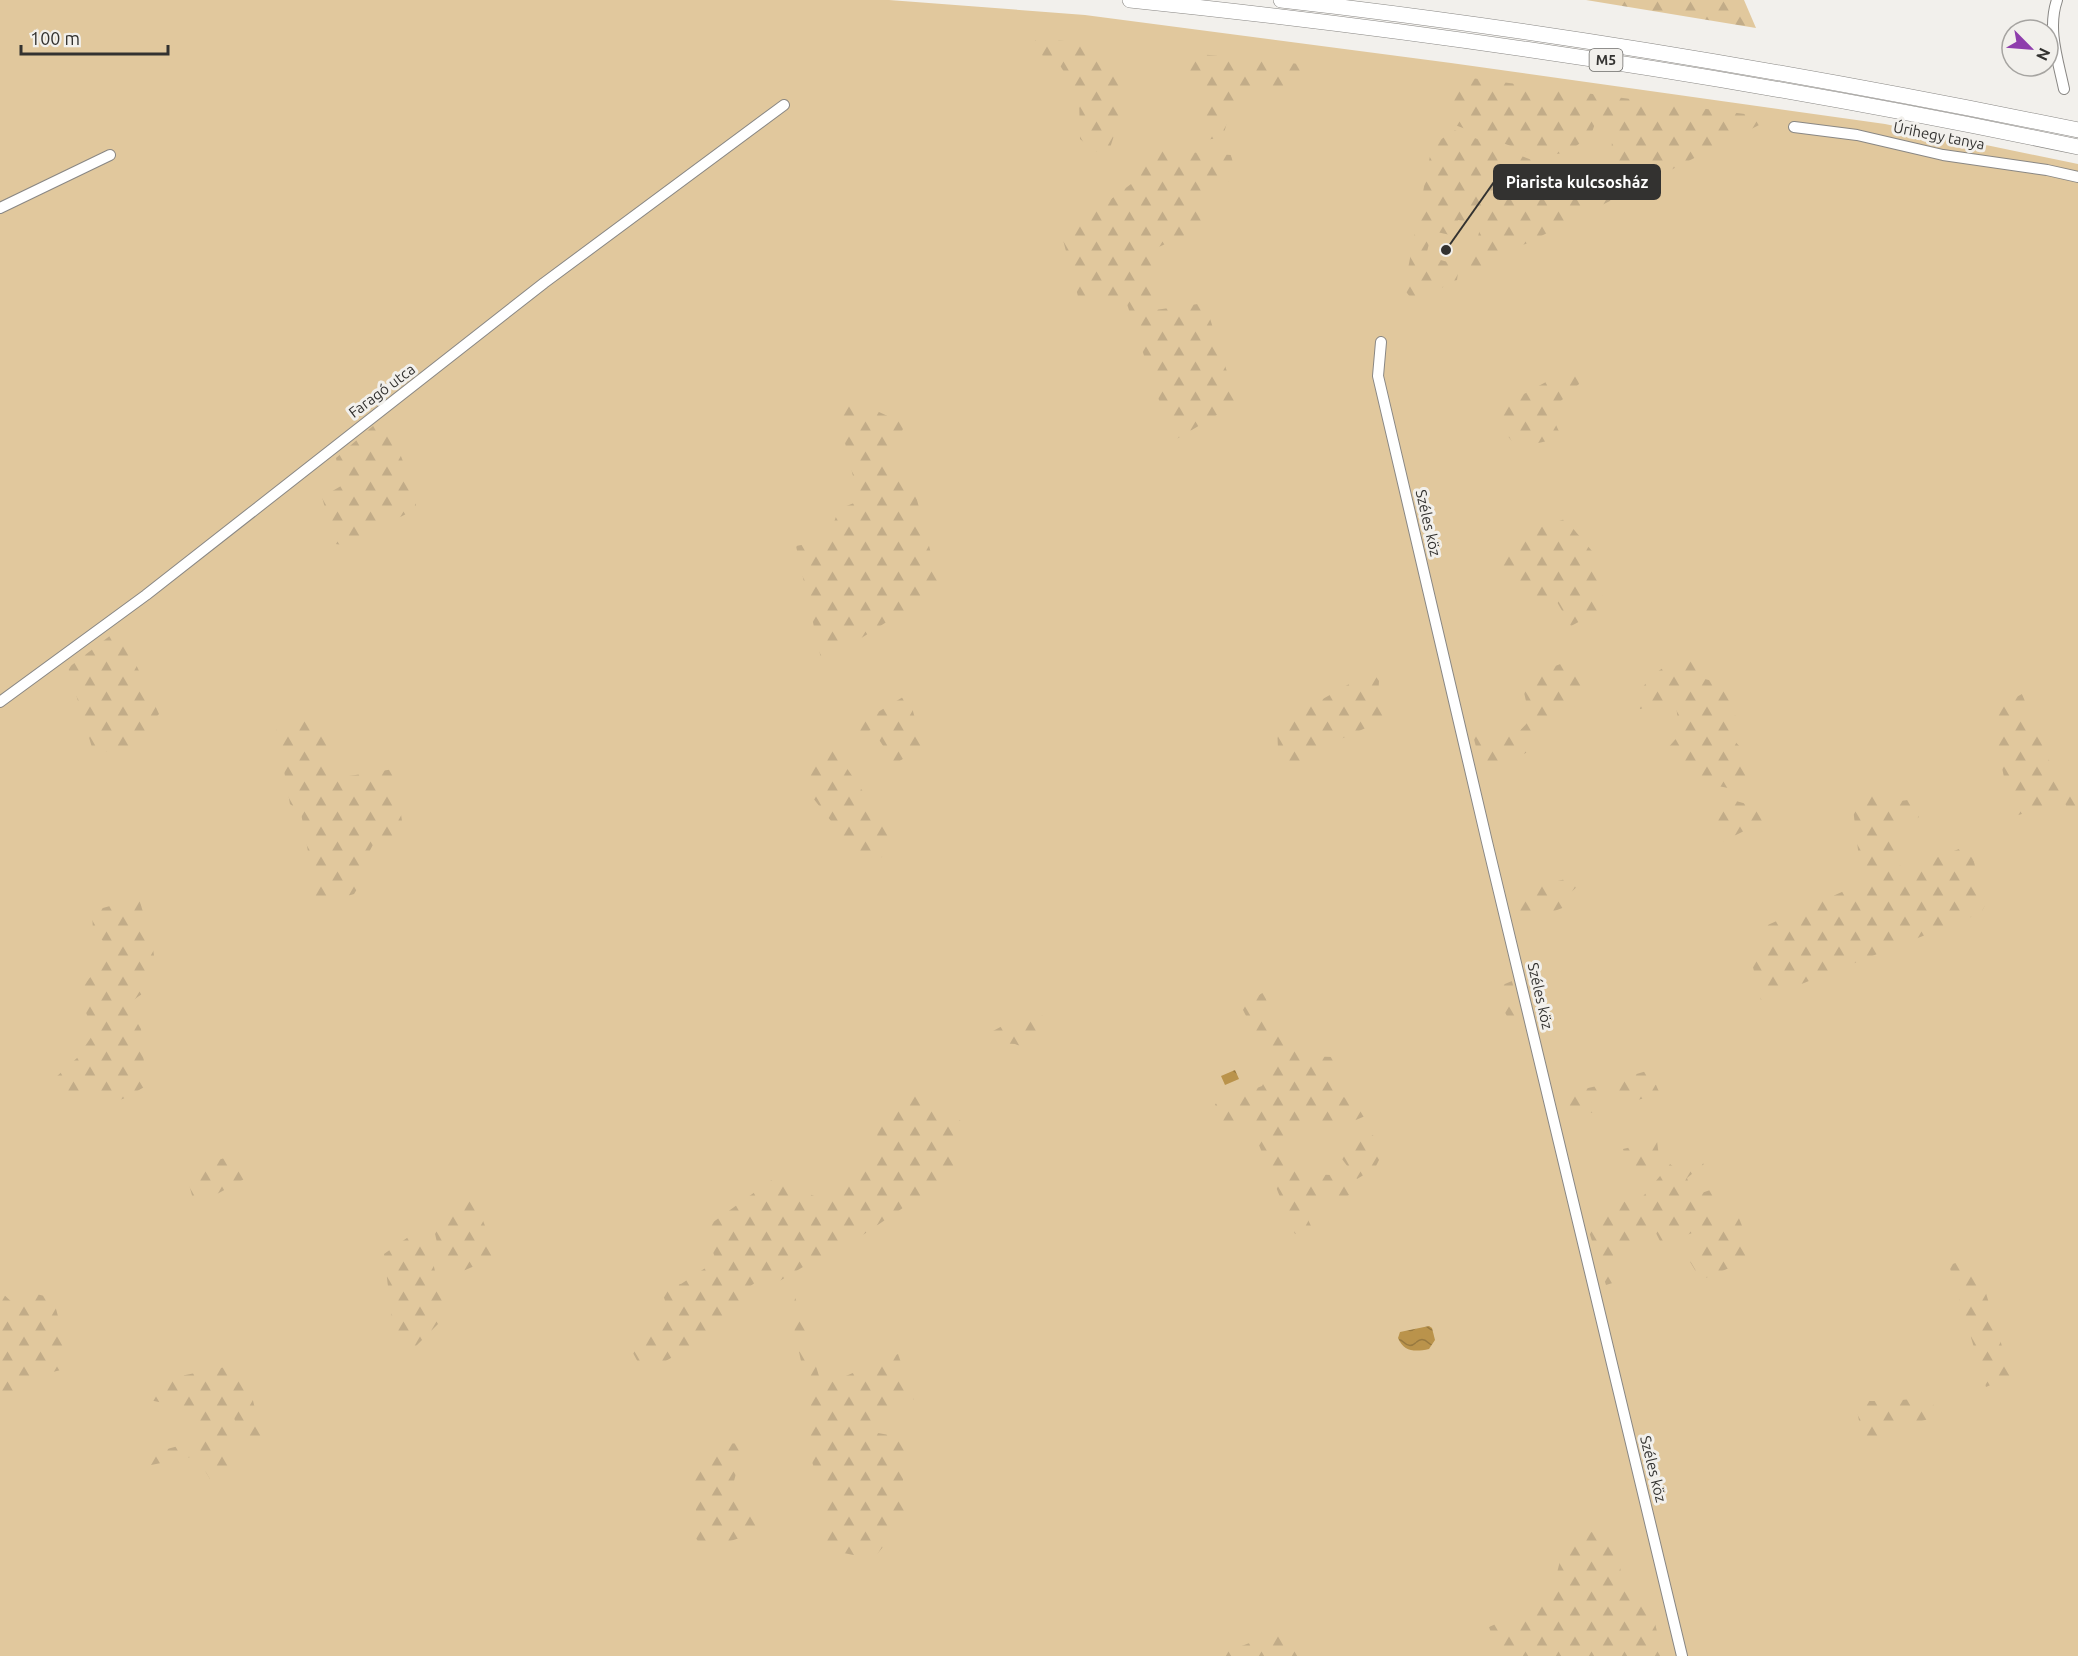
<svg xmlns="http://www.w3.org/2000/svg" width="2078" height="1656" viewBox="0 0 2078 1656" font-family="Ubuntu,sans-serif">
<style>
.green{fill:#e1c89d}
.forest{fill:url(#forest-firs)}
.water{fill:url(#water-waves)}
.lines{fill:none;stroke-linecap:round;stroke-linejoin:round}
.minor-casing{stroke:#898784;stroke-width:12}
.highway-casing{stroke:#898784;stroke-width:16}
.minor{stroke:#fff;stroke-width:10}
.highway{stroke:#fff;stroke-width:15}
.labels{text-anchor:middle;stroke-width:6;stroke-linejoin:round;paint-order:stroke}
.shield{fill:#f2f0ec;stroke:#6c6b68;stroke-width:1.5}
.shield-label{font-size:14px;font-weight:bold;fill:#333230}
.street-label{font-size:15px;fill:#333230;stroke:#f2f0ec}
.leader{fill:none;stroke:#333230;stroke-width:2}
.callout-dot{fill:#333230;stroke:#f2f0ec;stroke-width:2}
.callout{fill:#333230;stroke:#333230;stroke-width:2}
.callout-label{font-size:16px;text-anchor:middle;font-weight:bold;fill:#fff}
</style>
<defs>
<pattern id="forest-firs" width="22" height="20" patternUnits="userSpaceOnUse" patternTransform="scale(1.5)"><rect width="22" height="20" fill="#e1c89d"/><path d="M5 1l3.5 6h-7zM16 11l3.5 6h-7z" fill="#c2ac88"/></pattern>
<pattern id="water-waves" width="16" height="10" patternUnits="userSpaceOnUse" patternTransform="scale(1.5)"><rect width="16" height="10" fill="#ba934b"/><path d="M0 5q4-4 8 0t8 0" fill="none" stroke="#98793f"/></pattern>
</defs>
<rect width="100%" height="100%" fill="#f2f0ec"/>
<path class="green" d="M0,0H889L1085,15L1451,63L1885,124L2078,164V1656H0Z"/>
<path class="forest" d="M1586,0H1744L1756,28Z
M1035,40C1069,40 1111,40 1120,80C1122,86 1125,93 1124,98C1122,115 1115,132 1110,148L1096,152L1080,139L1079,95L1059,64L1047,65Z
M1189,53L1300,64L1307,76L1302,84L1253,92L1227,122L1223,137L1200,141L1207,73L1188,71Z
M1456,76L1760,116L1763,123L1484,265L1469,271L1481,225L1458,220L1455,236L1432,231L1426,256L1459,265L1457,280L1420,299L1410,297L1404,289L1432,146L1454,130L1537,162L1551,192L1599,176L1610,160L1613,134L1597,118L1591,135L1568,152L1540,157L1455,125L1445,90Z
M1157,150L1231,155L1236,175L1202,203L1203,227L1152,250L1155,310L1205,303L1237,403L1175,440L1157,395L1124,295L1080,304L1062,236L1131,184Z
M1577,365L1579,384L1547,414L1551,425H1556L1562,438L1538,443L1513,442L1502,430L1491,412Z
M853,400L905,424L887,467L916,496L940,588L822,663L796,546L827,540L839,509L859,501L839,418Z
M373,426L390,427L416,496V509L345,545L335,544L322,497L341,486L336,458Z
M1565,519L1602,563L1603,609L1571,626L1557,602L1519,595L1492,557L1518,547L1530,531Z
M111,635L126,643L159,714L131,747L94,754L68,668Z
M1694,647L1705,679L1723,684L1740,728L1733,739L1747,755V779L1733,789L1698,782L1691,766L1668,762L1667,749L1680,734L1675,699L1640,709L1635,696L1654,674Z
M1579,657L1589,685L1567,717L1539,725L1530,738L1533,750L1482,771L1473,735C1499,738 1513,743 1530,719L1521,679Z
M1372,671L1379,681L1378,697L1388,718L1341,739L1288,770L1278,749L1277,725Z
M908,694L923,746L895,764L872,729L854,741L848,730Z
M2022,694L2059,785L2078,778V832L2064,801L2012,817L1992,718L1994,709Z
M305,710L332,728L325,760L334,773L349,776L394,769L404,834L375,841L368,854L367,873L354,894L322,904L315,902L313,879L301,813L290,804L276,726Z
M833,748L892,834V850L867,867L813,798L810,775L804,768Z
M1884,792L1886,803L1915,799L1919,817L1895,832L1901,871L1959,849L1973,858L1985,905L1981,913L1761,1000L1752,963L1765,951L1761,928L1862,883L1852,800Z
M1736,801L1761,808L1764,821L1720,843L1708,812Z
M1578,876L1581,883L1568,895L1570,905L1521,924L1511,905L1521,890Z
M139,898C145,922 165,967 148,988C142,996 134,997 128,1007L141,1029L146,1086L125,1098L103,1106L90,1094L70,1096L59,1092L55,1078L77,1058L94,1033L78,992L103,962L106,944L93,931L92,911Z
M1512,981L1522,1021L1512,1026L1493,989Z
M1264,992L1271,1015L1280,1024L1294,1050L1303,1056L1333,1057L1343,1097L1365,1101L1370,1114L1332,1130L1312,1126L1290,1127L1285,1145L1288,1165L1300,1173L1330,1175L1345,1182L1352,1193L1340,1201L1323,1198L1304,1211L1311,1226L1295,1234L1250,1123L1241,1119L1222,1128L1215,1104L1262,1086L1272,1067L1241,1006Z
M1039,1006C1046,1023 1046,1039 1030,1050L1015,1044L1000,1043L993,1031Z
M1650,1070V1082L1656,1085L1660,1094L1622,1104L1608,1091L1613,1081Z
M1597,1086L1602,1106L1600,1113L1577,1112L1567,1121L1557,1095Z
M920,1087L935,1104L943,1121L960,1120L964,1136L951,1147L958,1158L953,1174L823,1262L813,1261L766,1289L756,1282L745,1290V1309L718,1325L712,1335L662,1363L639,1364L633,1353L634,1342L641,1334L671,1318L660,1286L666,1282L681,1284L716,1261L705,1228L773,1179L819,1198L878,1154L877,1131L883,1110Z
M1367,1131L1379,1140L1385,1148L1375,1168L1357,1179L1336,1151Z
M1657,1141L1659,1157L1651,1162L1646,1177L1632,1184L1623,1149Z
M241,1153L250,1176L195,1206L185,1170Z
M1692,1158L1704,1164L1687,1178L1693,1196L1716,1188L1720,1196L1710,1209L1721,1220L1738,1216L1755,1257L1701,1280L1689,1260L1698,1239L1692,1233L1662,1245L1655,1231L1613,1255L1619,1281L1606,1285L1585,1219L1623,1201L1635,1206L1670,1164L1680,1172Z
M474,1198L497,1256L445,1279L432,1220Z
M424,1226L446,1316L415,1347L395,1343L384,1254Z
M1975,1257L2011,1376L1986,1387L1949,1265Z
M0,1291L15,1305L32,1293L53,1298L67,1349L65,1369L20,1380L9,1405L0,1407Z
M795,1297L822,1386L898,1354L914,1399L868,1424L861,1430L906,1438L903,1481L906,1519L873,1559L824,1549V1502L805,1438L815,1425L789,1306Z
M225,1367L247,1377L263,1440L256,1446L242,1444L232,1411L223,1414L237,1466L210,1479L196,1456L136,1468L134,1458L193,1442L204,1433L179,1406L149,1400L146,1383Z
M1932,1397L1935,1417L1912,1424L1901,1423L1893,1437L1864,1445L1855,1401H1891Z
M744,1443L734,1481L742,1498L766,1514L767,1529L703,1550L693,1533L697,1515L687,1472L716,1444Z
M1613,1529L1624,1589L1648,1595L1663,1656H1499L1489,1627L1550,1600L1560,1561L1572,1535Z
M1276,1633L1301,1647L1304,1656H1225L1223,1653Z"/>
<path class="water" d="M1235,1070L1239,1079L1225,1085L1221,1076Z
M1429,1326L1432,1328L1435,1340L1429,1349C1415,1352 1404,1352 1398,1338L1400,1332Z"/>
<g class="lines">
<g class="minor-casing">
<path id="minor" d="M2057,0C2047,29 2058,60 2064,89
M1794,127L1857,135L1943,155L2047,170L2078,177
M0,208L110,155
M1381,342L1378,376L1487,842L1682,1656
M0,702L146,595L544,283L784,105"/>
</g>
<g class="highway-casing">
<path id="highway" d="M1130,0C1448,33 1764,81 2078,147
M1281,0C1549,30 1814,76 2078,130"/>
</g>
<use href="#minor" class="minor"/>
<use href="#highway" class="highway"/>
</g>
<g class="labels">
<rect class="shield" x="1589.5" y="49" width="33" height="22" rx="4.5"/>
<g class="shield-label">
<text x="1606" y="65">M5</text>
</g>
<g class="street-label">
<text transform="translate(1939 136) rotate(11)" y="5">Úrihegy tanya</text>
<text transform="translate(382 391) rotate(-37)" y="5">Faragó utca</text>
<text transform="translate(1428 523) rotate(77)" y="5">Széles köz</text>
<text transform="translate(1540 996) rotate(77)" y="5">Széles köz</text>
<text transform="translate(1653 1469) rotate(76)" y="5">Széles köz</text>
</g>
</g>
<path class="leader" d="M1446 250L1494 182"/>
<circle class="callout-dot" cx="1446" cy="250" r="6"/>
<rect class="callout" x="1494" y="165" width="166" height="34" rx="6"/>
<g class="callout-label">
<text x="1577" y="188">Piarista kulcsosház</text>
</g>
<g transform="translate(2030 48) rotate(115)"><circle r="28" fill="#f2f0ec" stroke="#a6a4a1" stroke-width="1.5"/>
<path d="M0-4.5L10 22L0 15L-10 22Z" fill="#8e3dac"/>
<text y="-9" font-size="16" font-weight="bold" text-anchor="middle" fill="#333230">N</text>
</g>
<path d="M21 45v9h147v-9" fill="none" stroke="#333230" stroke-width="3"/>
<text x="30" y="45" font-size="18" fill="#333230" stroke="#f2f0ec" stroke-width="4.5" paint-order="stroke">100 m</text>
</svg>
